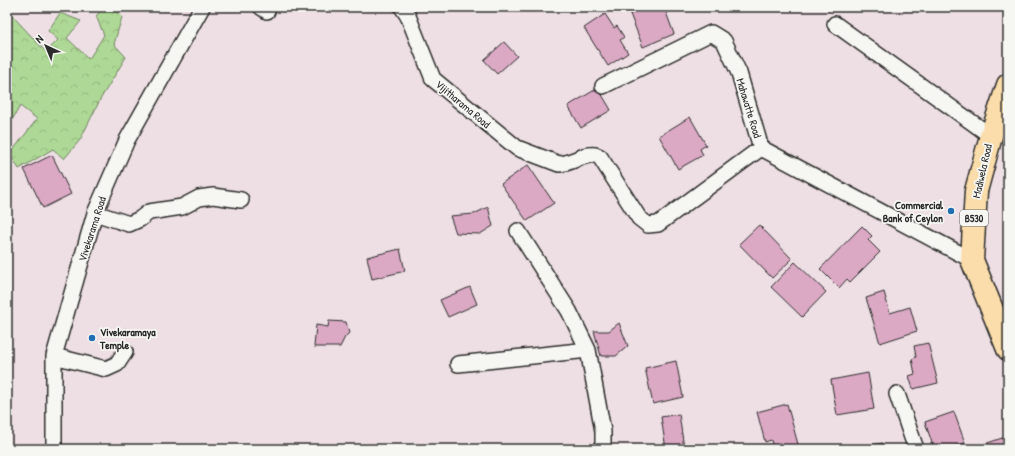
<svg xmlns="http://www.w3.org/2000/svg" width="1015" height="456" viewBox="0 0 1015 456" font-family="'Patrick Hand',sans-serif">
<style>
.park{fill:url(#park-crowns);stroke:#6c8260}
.building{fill:#dca9c5;stroke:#2b2b2b}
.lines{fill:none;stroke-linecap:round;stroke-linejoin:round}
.street-casing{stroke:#2b2b2b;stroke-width:18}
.primary-casing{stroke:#2b2b2b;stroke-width:25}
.street{stroke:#f6f6f2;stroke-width:15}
.primary{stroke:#fbddab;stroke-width:22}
.poi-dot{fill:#1f6fb2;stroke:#f6f6f2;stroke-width:1.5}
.labels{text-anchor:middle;stroke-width:3.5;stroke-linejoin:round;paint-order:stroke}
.shield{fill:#f6f6f2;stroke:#686867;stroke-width:1}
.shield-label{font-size:10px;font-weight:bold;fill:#2b2b2b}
.street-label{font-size:11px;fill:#2b2b2b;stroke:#f6f6f2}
.poi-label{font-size:11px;font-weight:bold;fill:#2b2b2b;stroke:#f6f6f2;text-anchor:end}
</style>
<defs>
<pattern id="park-crowns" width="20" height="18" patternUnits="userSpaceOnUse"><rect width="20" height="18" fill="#aed895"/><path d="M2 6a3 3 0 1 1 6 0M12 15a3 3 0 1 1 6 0" fill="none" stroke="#96ba81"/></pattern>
</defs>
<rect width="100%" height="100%" fill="#eedfe4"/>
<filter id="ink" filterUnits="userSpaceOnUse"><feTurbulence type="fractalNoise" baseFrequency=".025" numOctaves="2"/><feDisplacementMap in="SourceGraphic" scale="8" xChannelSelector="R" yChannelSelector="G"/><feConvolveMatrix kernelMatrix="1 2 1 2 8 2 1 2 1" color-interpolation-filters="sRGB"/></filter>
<g filter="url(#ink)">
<path class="park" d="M104,7H114L122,17L114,44L126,57L101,98L80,140L64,159L53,149L19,169L10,154L37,119L20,106L7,129V10L46,52L58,40L48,31L60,13L81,21L67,38L89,59L104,35L96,16Z"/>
<path class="building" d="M647,7H664L674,34L643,47L630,14Z
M605,14L614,28L617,26L624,37L620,40L628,53L608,66L584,28Z
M504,42L517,56L497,74L484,60Z
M598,88L611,110L581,128L568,106Z
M690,117L706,145L700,149L703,155L678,169L659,136Z
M52,155L71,194L43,208L24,169Z
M528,165L554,203L527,221L501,184Z
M488,207L493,226L480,234L456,233L450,216L474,214Z
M759,225L792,259L772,278L739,244Z
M862,226L872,236L868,240L880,252L850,282L847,279L839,288L820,269Z
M400,249L405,271L372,279L367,257Z
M795,262L826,292L802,317L771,287Z
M470,287L477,304L448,317L440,300Z
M884,292L890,313L910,307L917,331L880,343L866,298Z
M329,321L346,322L349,333L345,337L340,347H314L316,325L328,327Z
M619,323L628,346L616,356H601L594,331H609Z
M928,343L938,383L913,389L909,376L915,374L912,359L916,357L914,346Z
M676,361L683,397L653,404L645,368Z
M868,373L874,409L837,415L831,380Z
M787,404L799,448L794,449H773L771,440L765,442L757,412Z
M954,412L965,443L947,449H934L925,422Z
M679,414L684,448L666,449L661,417Z
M1008,436V449H970Z
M882,443L883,449H864L863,446Z"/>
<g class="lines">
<g class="street-casing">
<path id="street" d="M261,7L267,11
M402,7L408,16L433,79L517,148L559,164C573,164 589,149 600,157L639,218L648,225L658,224L761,148
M835,24L991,136
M603,86L711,33L724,41L739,73L761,148L972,260
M95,213L129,224L140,219L149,212L182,207L199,198L213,196L241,200
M518,231L569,311L588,350L603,431V449
M54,356L106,369L117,364L125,352
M458,364L588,350
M897,394L916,449
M54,449V356L95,213L127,140L202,7"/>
</g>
<g class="primary-casing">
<path id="primary" d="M1008,85L991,136L976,191L972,260L1008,349"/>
</g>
<use href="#street" class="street"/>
<use href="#primary" class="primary"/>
</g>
</g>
<g class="poi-dot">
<circle cx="951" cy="211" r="4"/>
<circle cx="92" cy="338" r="4"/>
</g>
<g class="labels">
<rect class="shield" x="960" y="210" width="28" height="16" rx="3"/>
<g class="shield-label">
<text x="974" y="222">B530</text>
</g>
<g class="street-label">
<text transform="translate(463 104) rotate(40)" y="4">Vijitharama Road</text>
<text transform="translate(749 108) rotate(73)" y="4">Mahawatte Road</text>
<text transform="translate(982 171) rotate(-77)" y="4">Madiwela Road</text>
<text transform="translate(92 229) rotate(-72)" y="4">Vivekarama Road</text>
</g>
<g class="poi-label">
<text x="943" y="209">Commercial<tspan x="943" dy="13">Bank of Ceylon</tspan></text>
<text x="100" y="336" text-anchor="start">Vivekaramaya<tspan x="100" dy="13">Temple</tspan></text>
</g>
</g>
<rect width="1015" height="456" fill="none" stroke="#f6f6f2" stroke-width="24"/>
<rect x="12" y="12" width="991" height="432" fill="none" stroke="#2b2b2b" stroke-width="1.5" filter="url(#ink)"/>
<g transform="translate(46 46) rotate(316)" stroke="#f6f6f2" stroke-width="3" paint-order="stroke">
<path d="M0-3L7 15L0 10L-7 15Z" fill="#2b2b2b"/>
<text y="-6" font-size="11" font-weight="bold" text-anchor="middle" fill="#2b2b2b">N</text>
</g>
</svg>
